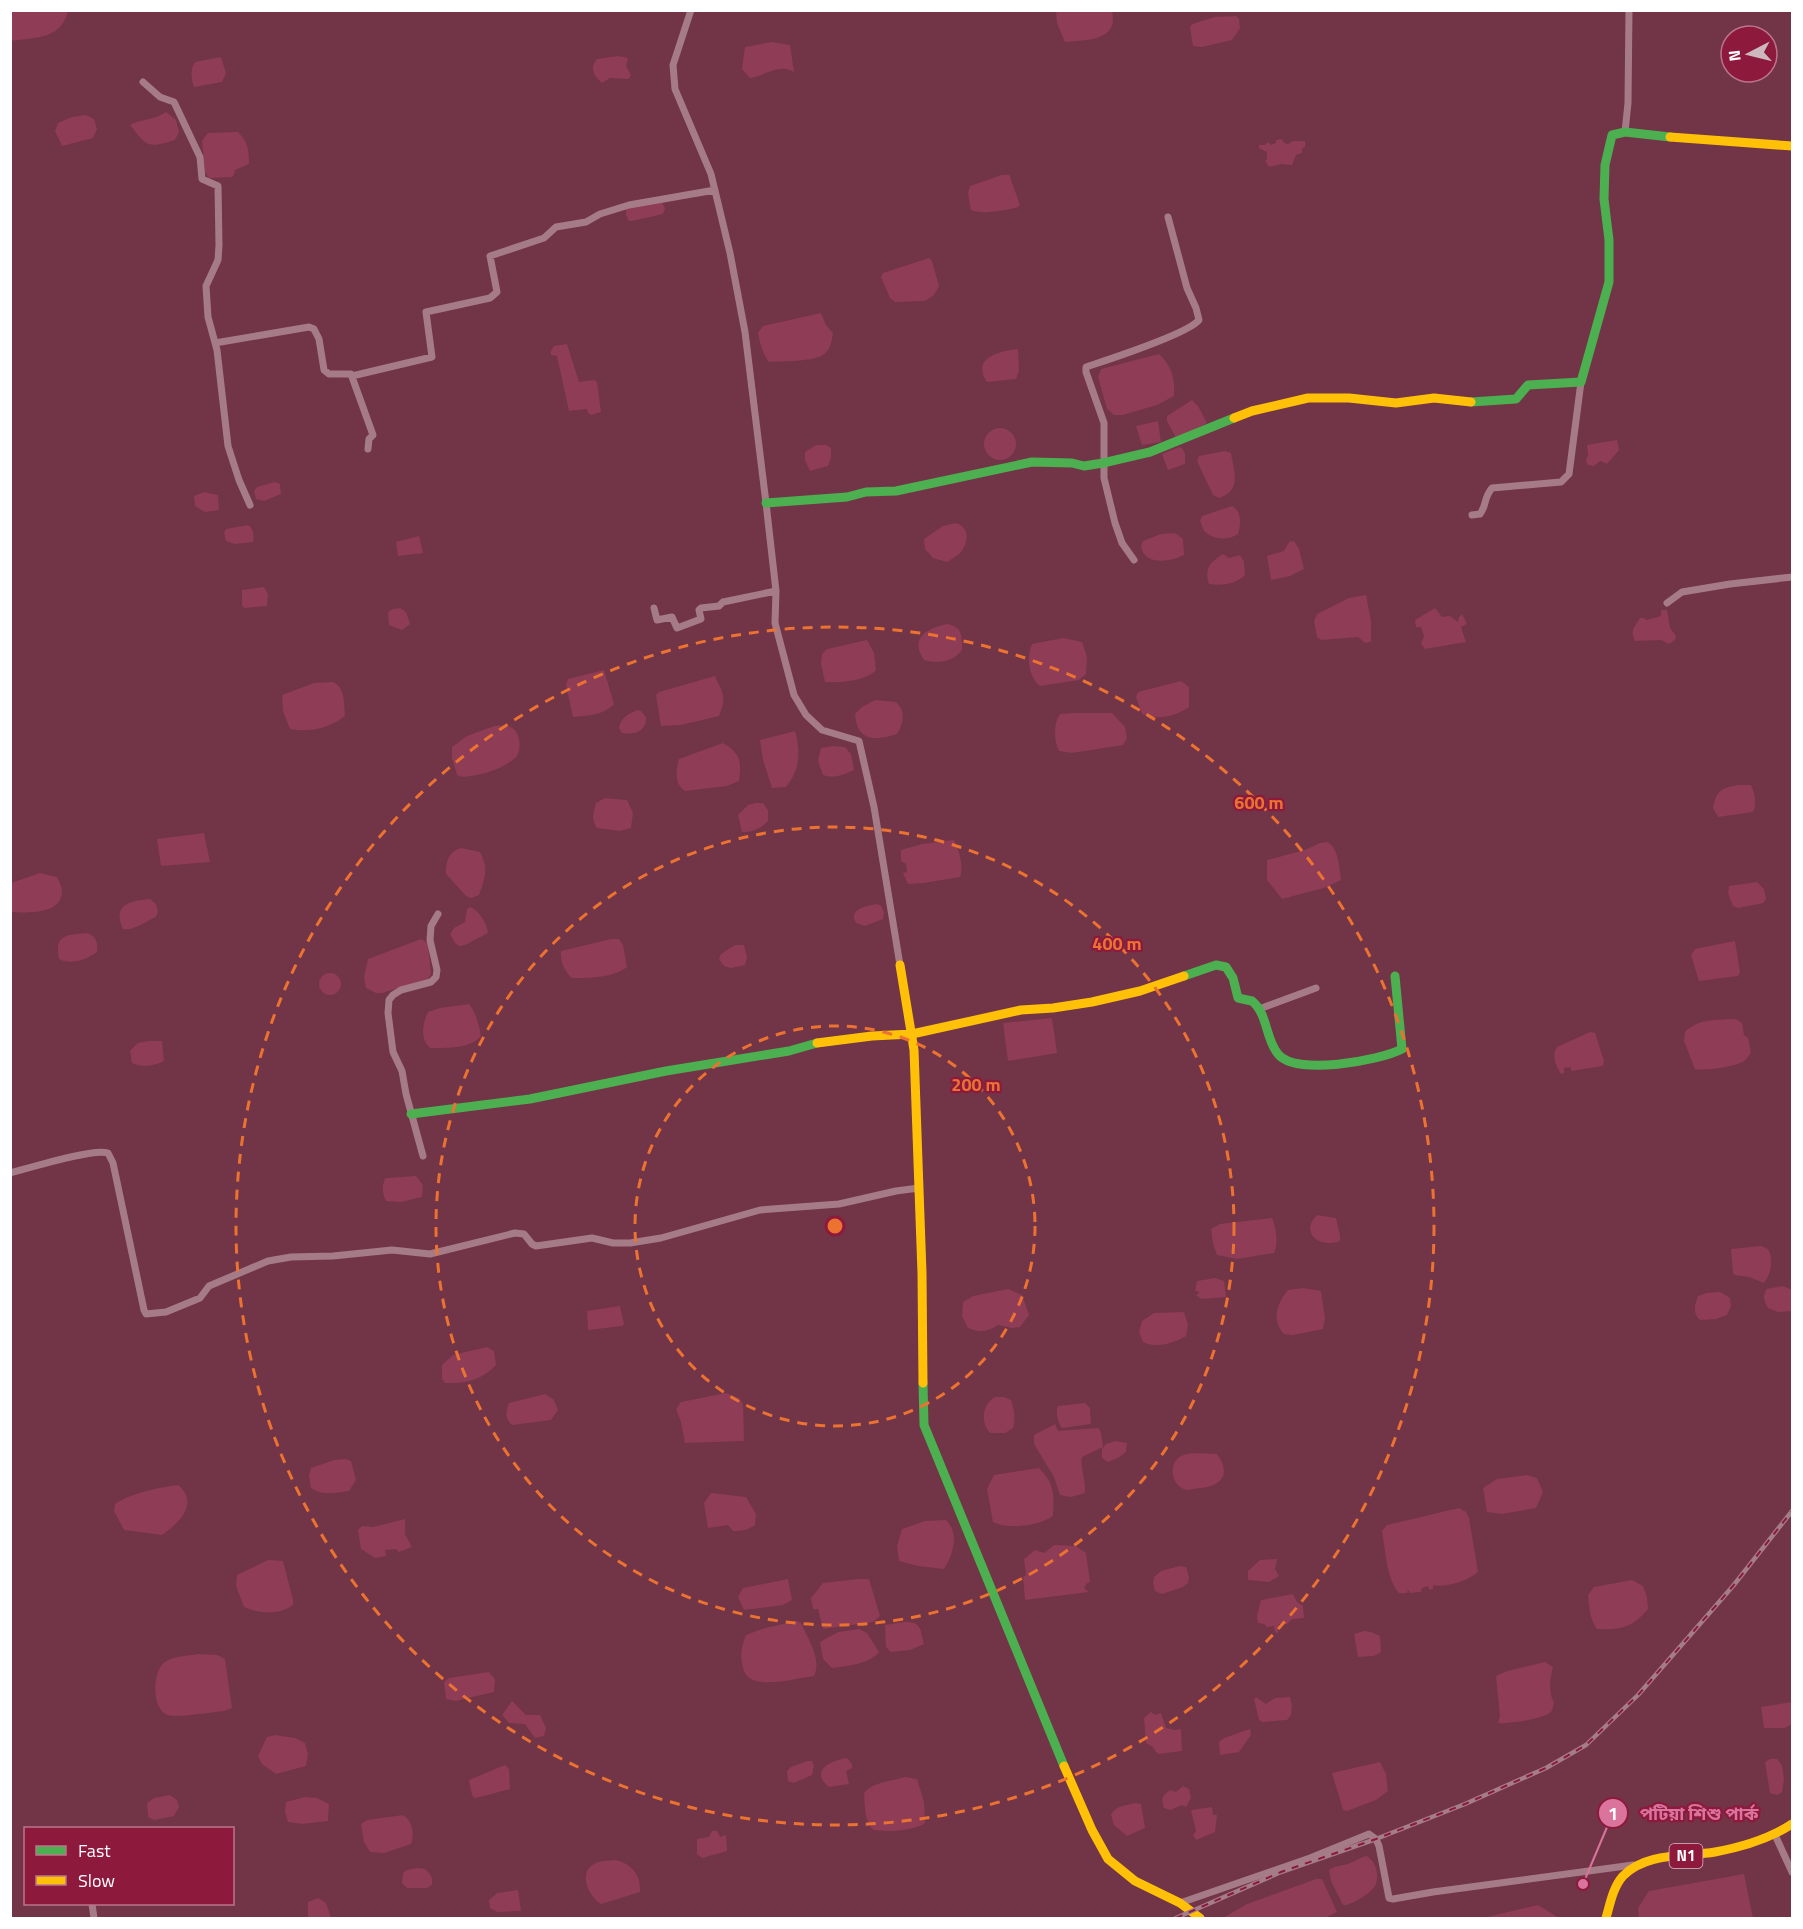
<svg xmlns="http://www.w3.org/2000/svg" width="1803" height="1929" viewBox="0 0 1803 1929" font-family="'Titillium Web','Noto Sans Bengali',sans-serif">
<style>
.water{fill:#8f3c56}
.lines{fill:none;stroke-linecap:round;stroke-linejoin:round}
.street{stroke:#a67b88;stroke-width:7}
.fast{stroke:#4caf50;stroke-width:9}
.slow{stroke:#ffc107;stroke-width:9}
.rail-casing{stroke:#a57c89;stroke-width:4.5}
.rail{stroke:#8d193d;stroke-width:2;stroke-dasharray:7;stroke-linecap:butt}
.ring{fill:none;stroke:#eb7230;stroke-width:3;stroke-dasharray:10 8}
.labels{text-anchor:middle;stroke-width:4.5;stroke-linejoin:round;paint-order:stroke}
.shield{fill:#8d193d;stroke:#ddbac5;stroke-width:1.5}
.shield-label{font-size:15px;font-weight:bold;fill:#fff}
.centre{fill:#eb7230;stroke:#8d193d;stroke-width:3}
.ring-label{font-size:18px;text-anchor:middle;font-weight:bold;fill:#eb7230;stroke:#8d193d;stroke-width:4.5;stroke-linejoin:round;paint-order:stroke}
.leader{fill:none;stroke:#da749d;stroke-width:2}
.callout-dot{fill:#da749d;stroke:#8d193d;stroke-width:2}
.mark-label{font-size:18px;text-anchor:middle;font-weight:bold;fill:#fff}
.callout-label{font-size:18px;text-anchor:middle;font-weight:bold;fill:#da749d;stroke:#8d193d;stroke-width:4.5;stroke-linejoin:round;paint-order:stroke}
</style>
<rect width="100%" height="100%" fill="#723447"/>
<path class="water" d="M11,10H68V11C61,40 35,37 11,41Z
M1056,11H1112C1119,41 1087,40 1065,42L1057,23Z
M1236,16L1239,19L1240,28L1232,40L1202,47L1193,46L1190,27L1192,24L1215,17Z
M772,42L790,45L794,72C778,63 766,76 750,78L742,69L745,47Z
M618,56L628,58L626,66L631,75L629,79L610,78L602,83C594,76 589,68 597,59Z
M221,57L226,73L222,82L194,87C191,78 190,69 195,62Z
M166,112L176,120L179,132L175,140C147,149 147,146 130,125C143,118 153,121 166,112Z
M86,115L94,119L97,129L93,138L62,146L55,131L58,123L72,117Z
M238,132C248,142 249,150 249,164L235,170L234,175L232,177L209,178L205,172L202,141L208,133Z
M1282,139L1284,143L1288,144L1293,141H1305V147L1302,148V153L1296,155L1292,165L1281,164L1269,167L1265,161L1267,159V152L1259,148V145H1265L1268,142L1271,145L1276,143V140Z
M1002,175H1009L1010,177L1020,205L1016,208C1002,210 985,215 971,210L968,193L970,186Z
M662,201L665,209L663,214L632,221H629L626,215V207Z
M929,258L932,261L939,286L934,295L925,301L895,302L890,298L881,277L883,273Z
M821,313L826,325L833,333C832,342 830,350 823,355C812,362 781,361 769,362C762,353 760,343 758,333L763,326Z
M567,344L579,382L594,380L597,382L601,412L591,415L588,413L587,409L569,411L557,356L551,355V351L554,346Z
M1018,349L1019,371L1016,379L987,382C971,358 999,351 1018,349Z
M1159,354C1172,366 1175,378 1174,396L1157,405L1123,415H1114L1107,409L1098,377L1101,369Z
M1192,400L1198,406L1207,423L1185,435L1176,438L1167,421V416Z
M1158,421L1161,442L1142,445L1136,426Z
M984 444a16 16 0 1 1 32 0a16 16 0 1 1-32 0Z
M1617,440L1619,450L1607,464L1600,461L1594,466L1588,465L1586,461L1588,455L1587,445Z
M816,445H826L831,448V458L828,466L810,471L805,460V452Z
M1179,447L1183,449L1185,454V464L1168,470L1162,454Z
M1225,451L1231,453C1234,472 1242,490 1219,498L1213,495L1197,461L1199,456Z
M275,482L280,484L281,494L264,501L256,499L254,491L257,487Z
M204,492L218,495L219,510L205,512L195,506L194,496Z
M1232,506C1242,511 1241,525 1238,534C1227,541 1214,540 1204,531L1200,521L1202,516Z
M956,523C970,527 969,543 960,553C957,556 952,559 947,562L933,558L925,549L924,539L943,526Z
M248,525C254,529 254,535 253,542L235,544L226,541L224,532L226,529Z
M1175,533L1183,539L1184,555C1170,562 1144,566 1141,546L1143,541L1161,534Z
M419,536L423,553L398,556L396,542Z
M1294,541L1299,549L1304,569L1290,576L1271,580L1267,556L1284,551L1289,542Z
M1223,554L1229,558L1240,555L1244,562L1245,575C1236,584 1222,586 1209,584C1204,568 1210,562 1223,554Z
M264,587L268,594L267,606L244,608L242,605V590Z
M1366,595L1371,621V642L1365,643L1358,637L1321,640L1317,637L1314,621L1317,614L1349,598Z
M400,608L406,612L410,624L402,630L389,625L388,612L393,609Z
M1435,608L1442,617L1450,616L1458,622L1459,617L1462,614L1467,624L1461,627L1466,642L1425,649L1421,644L1424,636L1421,627H1416L1415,620Z
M1661,610H1667L1670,628L1676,636L1675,640L1669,644L1661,640L1635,641C1630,630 1634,628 1640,618H1644L1646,620L1661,616Z
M948,624C963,628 962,636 962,650C953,662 938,664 924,660C909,638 927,628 948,624Z
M1063,638L1082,642L1087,657L1086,674L1079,680L1040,686C1029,677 1026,658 1032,644Z
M867,640L874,653L876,670C866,681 839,683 825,682L821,664L822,654L827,649Z
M604,670L614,704C604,715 587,716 573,717L566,685L568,679Z
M715,676C723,694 727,696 719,716L681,725L661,726L656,695L659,692Z
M1181,681L1189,687V707C1176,716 1157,721 1142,714L1136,697L1138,692Z
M333,682C345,687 344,704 345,716C330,728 309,733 290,729L283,711L282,695L314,683Z
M875,700L896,702C906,711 904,723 897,734C875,741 857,742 855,714L862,707Z
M638,710L641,711L646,717C647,732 634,735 622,733L619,728C621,717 628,714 638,710Z
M1074,713H1112L1125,727L1127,738L1123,745L1072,753L1059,751C1054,741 1053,724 1060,714Z
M494,726C500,726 508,725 512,728C521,733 522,752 515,758C502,770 479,776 462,777L457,775L452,758V747L467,736Z
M795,731C801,751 800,770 786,787L772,788L763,760L760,740Z
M723,743C740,753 742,761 739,781L727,786L685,791C674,784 676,770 679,759Z
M833,746L845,747L851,754L854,770C843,775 834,779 823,775L818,761L821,748Z
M1738,785H1751C1755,793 1757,805 1753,812L1718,817L1713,808C1716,791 1721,788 1738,785Z
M605,798L627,800L633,813L631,828L620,831L597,828C591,819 593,814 596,803Z
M756,803H763L768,810V821C760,829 754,832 742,832L738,815L748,805Z
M204,833L210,862L161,866L157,839Z
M954,840C959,849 964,867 960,877L924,883L908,884L903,873L907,872L906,864L901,861V850L922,844Z
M1327,842C1338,846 1340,869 1341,880L1324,888L1282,899L1267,880V860L1305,850L1320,843Z
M461,848L480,852C489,868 485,879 479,895L471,898L466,896L446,874C445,862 449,851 461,848Z
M40,873L57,877C59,881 62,887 62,891C62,915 26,913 11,912V883Z
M1757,882L1764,889L1766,899L1763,903L1738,908L1733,906L1728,893L1729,886Z
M150,899L156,904L158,912L156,917C146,921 134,931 123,929C112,905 129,901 150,899Z
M877,904L881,906L884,913L883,919L865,926L856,923C848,909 866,906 877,904Z
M470,907C479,910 487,923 488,933L465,945L459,946L455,943L450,934L454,928L465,922L467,909Z
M87,933C97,937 98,942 97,952C86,960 71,965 59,959C54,934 67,935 87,933Z
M421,939L428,943L431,974L428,979L382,993H376L366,988L364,977L368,959Z
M611,939H619L623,945L627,967C613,978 589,978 572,978C564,971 560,961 561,951Z
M1735,941L1740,972L1738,976L1699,981L1691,955L1695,949Z
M735,945H744L747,957L745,965L731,968L724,966L719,959L721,954Z
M319 984a11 11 0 1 1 22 0a11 11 0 1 1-22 0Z
M469,1004C476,1012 479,1025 481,1036C471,1049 445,1048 430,1048C420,1038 422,1025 428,1012L440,1008Z
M1052,1018L1057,1053L1008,1061L1003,1023Z
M1736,1019L1742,1023L1744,1035L1748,1038L1751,1053C1750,1054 1745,1061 1744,1061C1736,1067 1704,1071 1695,1069L1684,1041L1685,1032C1698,1018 1718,1020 1736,1019Z
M1590,1032L1595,1033L1604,1061L1603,1066L1571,1071V1067L1564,1068V1073L1561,1074C1556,1066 1551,1055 1557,1047Z
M149,1041H162L164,1061C155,1066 142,1068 132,1063L130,1051L138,1043Z
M416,1176L423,1185L422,1197L401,1202L386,1201C382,1193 382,1187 385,1178Z
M1317,1215L1336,1218L1340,1235V1241C1320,1249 1299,1233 1317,1215Z
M1272,1218C1276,1227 1279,1243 1274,1253L1237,1259L1217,1255L1213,1243L1211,1229L1220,1224Z
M1761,1246L1768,1249C1774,1259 1771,1274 1764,1283L1749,1277L1735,1275L1733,1273L1731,1249Z
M1215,1278L1224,1281L1226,1297L1201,1299L1196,1295L1199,1293L1198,1291H1195L1197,1281Z
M1783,1286L1792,1290V1311L1778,1312L1768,1308C1764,1301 1762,1296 1767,1289Z
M1303,1288L1321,1291L1325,1318L1323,1329L1293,1335L1284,1334C1271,1320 1277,1303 1288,1290Z
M1008,1289L1022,1295L1029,1315L1020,1327L1012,1328L998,1325C988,1332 979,1333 968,1328L962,1316L963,1302L973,1296Z
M1720,1292L1730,1298L1731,1306L1727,1315L1716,1319L1700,1320C1692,1313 1695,1304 1698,1296L1707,1293Z
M620,1306L624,1324L622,1326L588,1330L587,1311Z
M1184,1312L1188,1325L1186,1336C1174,1343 1157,1349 1143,1342L1139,1332L1142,1321L1154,1313Z
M487,1347L494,1351L496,1365C482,1380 465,1384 445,1383L442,1379V1365L453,1355Z
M726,1393L739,1398L743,1404L744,1441L685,1443L681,1422L676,1409L681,1402Z
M545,1394L554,1400L558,1410L551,1420L512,1425C504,1417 506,1412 509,1403Z
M995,1397H1004L1011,1400C1014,1409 1016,1418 1013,1428L1005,1433H990C980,1422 982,1405 995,1397Z
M1085,1403L1090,1408L1091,1424L1062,1428C1058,1423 1055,1412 1058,1406Z
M1055,1424L1058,1431L1098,1428L1101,1432L1103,1447L1082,1457C1080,1470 1086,1478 1085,1493L1071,1497L1060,1495L1054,1477L1034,1444V1435Z
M1115,1441L1127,1443L1126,1452L1118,1458L1108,1462L1102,1458V1449L1106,1444Z
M1217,1454C1231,1473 1223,1486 1201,1488C1197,1488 1191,1490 1187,1490C1170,1487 1167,1460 1184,1455C1193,1452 1207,1454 1217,1454Z
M346,1459L351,1461L356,1480L349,1491C335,1493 323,1496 311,1488L309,1476L311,1468L334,1460Z
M1039,1468C1055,1485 1054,1493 1053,1516C1038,1526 1010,1530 993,1522L987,1489L994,1475Z
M1527,1475L1537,1478L1543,1492L1536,1508L1502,1514L1487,1512L1483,1488L1497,1479Z
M178,1485C200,1503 179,1523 162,1535L124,1530L114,1511L115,1504C129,1494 160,1487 178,1485Z
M711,1493L746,1497L756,1514L755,1525C748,1530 742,1531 733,1531L728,1525L708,1528L704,1503Z
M1459,1508L1466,1512L1469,1518L1478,1572C1468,1581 1445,1588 1433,1585V1589L1429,1590L1428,1586L1422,1588L1421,1592L1410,1593L1408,1590L1407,1593H1399C1387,1581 1385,1548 1382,1531L1387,1525Z
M405,1519V1534L412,1547L399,1552L396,1549L385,1550L386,1556L375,1558L361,1549L358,1530L362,1526L373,1527Z
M946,1520C960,1533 953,1555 944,1569L918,1566L899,1561L897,1546L902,1529L925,1521Z
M1054,1545L1076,1546L1086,1553L1090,1582L1086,1584L1084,1588L1089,1592L1025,1600L1023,1577L1026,1575L1024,1559L1035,1550L1044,1553Z
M1277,1559L1275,1569L1279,1576L1269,1582L1248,1580V1571L1260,1560Z
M268,1560L283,1561L293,1600V1605C280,1615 260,1614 244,1607L236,1586L237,1575Z
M1180,1566L1186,1567L1189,1577L1188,1583L1183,1587L1162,1594L1155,1591L1153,1583L1154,1577L1161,1571Z
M788,1579L792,1600L783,1605L744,1610L738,1597L743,1588Z
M858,1579H869L880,1616L873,1622L823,1629L818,1609H813L811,1598L823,1583Z
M1632,1580L1643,1586L1647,1597L1648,1609C1632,1628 1621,1630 1597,1629C1590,1620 1589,1606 1588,1595L1594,1587Z
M1293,1594L1297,1602L1303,1606L1304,1618L1292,1619L1287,1624H1279L1278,1633L1275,1632L1274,1626L1267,1627L1264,1624L1258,1623L1257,1616L1261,1600Z
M797,1621L801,1623C808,1639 822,1659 814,1676C798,1678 765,1687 751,1679C745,1676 743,1669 742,1663C740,1652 742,1645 746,1635L765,1628Z
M904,1622C922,1622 920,1629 924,1644L910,1650L891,1652L886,1647L885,1625Z
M859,1629L867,1633L879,1652C869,1664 848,1666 832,1668L823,1659L820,1642L838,1632Z
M1364,1631L1371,1632L1380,1636L1381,1652L1374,1656L1358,1657L1354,1634Z
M198,1654L217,1655L225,1659L232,1708L224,1711C212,1712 178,1718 168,1715C151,1710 152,1670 165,1662C173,1656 188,1656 198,1654Z
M1545,1662L1553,1667C1550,1680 1548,1691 1554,1703C1553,1706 1553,1709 1551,1712C1545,1719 1507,1724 1498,1723L1500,1716L1496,1676L1507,1671Z
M489,1672L495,1679L494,1692L456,1701L446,1699L444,1682L449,1678Z
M1256,1697L1266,1704L1275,1698L1290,1697L1292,1706L1291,1715L1287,1720L1262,1722L1259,1720L1254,1699Z
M512,1701L526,1715H540L546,1728L544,1736L535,1738L525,1724L509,1723L502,1715Z
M1792,1702V1724L1785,1728H1764L1761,1707Z
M1151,1712L1155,1715L1161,1713L1166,1728L1175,1730L1181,1729L1182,1751L1159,1754L1156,1752L1153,1747L1146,1743L1144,1718Z
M1250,1729L1251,1735L1239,1752L1220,1755L1219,1742L1224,1738Z
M275,1735L295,1738L305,1743L308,1754L306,1766L276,1774L262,1764L258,1756L267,1737Z
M847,1758L852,1764V1768L846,1771L849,1784L829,1787C809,1771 831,1760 847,1758Z
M1770,1759H1777L1782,1765L1784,1779L1782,1792L1777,1795L1770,1793L1765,1762Z
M807,1761H812L814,1766L812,1775L794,1783L788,1781L787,1771L791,1767Z
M1380,1762L1386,1774L1388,1791L1376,1800L1347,1811L1343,1810L1332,1773Z
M505,1765L509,1769L510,1789L480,1797L475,1798L472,1795L469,1780Z
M905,1777L917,1779L924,1802L925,1823C914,1831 888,1832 874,1830C864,1822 865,1805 864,1793C872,1782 893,1781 905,1777Z
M1183,1786L1189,1789L1191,1798L1186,1807L1182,1805L1170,1810L1164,1808C1161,1798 1162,1796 1170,1790L1176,1792Z
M170,1795L177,1800L179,1807L174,1816L154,1820L148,1817L147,1803L154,1798Z
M305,1797L317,1798L329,1804L328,1821L302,1824L288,1822L285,1812L286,1802Z
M1135,1803L1141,1804L1145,1828L1127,1836L1114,1825L1111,1815C1116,1805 1125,1806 1135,1803Z
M1212,1807L1213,1815H1217L1215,1832L1196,1840L1193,1835L1196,1831L1191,1810Z
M403,1815C412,1820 415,1834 411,1844L384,1853L370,1852L364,1842L361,1824L367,1820Z
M712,1831H717L720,1837L726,1835L727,1851L702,1858L697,1854V1839L709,1837Z
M1367,1856C1376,1862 1380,1876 1375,1886C1371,1893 1351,1906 1343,1905L1331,1881L1329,1870C1336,1865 1341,1866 1348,1864C1355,1862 1359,1857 1367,1856Z
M616,1860C632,1864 641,1875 640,1892L601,1904C588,1896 577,1871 596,1863C601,1860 610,1861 616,1860Z
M418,1868L425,1869C431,1874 433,1877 432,1885L427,1888H407L402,1883L403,1873L407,1870Z
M1744,1874L1753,1918H1639L1638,1908L1649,1891Z
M1316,1879H1322L1337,1912L1325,1918H1223L1247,1904Z
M518,1890L521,1911L497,1912L490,1908L489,1900L497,1893Z
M318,1898L326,1903L331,1918H308V1902Z
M1538,1905L1559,1918H1483Z"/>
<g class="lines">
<path class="street" d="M691,10L673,65L675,89L711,174L730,253L745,332L766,503L776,591L775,623L794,695L806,715L822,730L859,741L874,807L900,965
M143,82L160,97L174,102L200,157L202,179L218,186L219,245L218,260L206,286L208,317L217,350L228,446L239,480L250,505
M1625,132L1628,103L1629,10
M215,343L309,327L314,329L319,339L324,370L329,374H351L373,435L369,439L368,449
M352,376L432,357L426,312L490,298L497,292L490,256L544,238L556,227L586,222L600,214L629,205L715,190
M1472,515L1480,514C1487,505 1483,499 1492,488L1561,482L1569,474L1581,382
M1134,560L1122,543L1115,523L1104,478V423L1086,372V367C1107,360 1188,334 1199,320L1196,308L1187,288L1168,217
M1667,603L1682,592L1730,584L1792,577
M654,608L657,620L672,617L677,628L701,619L699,610L701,608L719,606L723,602L776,591
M1259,1009L1316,988
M423,1156L406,1094L402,1071L393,1052L388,1013L389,1000L393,995L401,990L431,982L436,977L437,970L430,940L431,926L438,914
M10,1173C29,1168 93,1148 108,1153L113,1163L144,1310L146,1314L166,1312L200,1298L209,1286L268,1261L291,1257L333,1256L392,1250L430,1254L515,1233L524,1234L532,1244L536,1246L592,1238L613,1243H630L661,1238L760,1210L839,1204L896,1191L919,1188
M1775,1835L1792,1872
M1180,1903L1310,1858L1369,1834L1376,1839L1379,1846L1389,1898L1393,1899L1433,1892L1633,1865
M92,1904L94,1918"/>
<path class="fast" d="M1471,402L1516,399L1528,385L1581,382L1609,282V240L1604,199L1605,165L1612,135L1625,132L1670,137
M766,503L847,497L866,492L896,491L1032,462L1072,463L1084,466L1103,463L1150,452L1234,418
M1184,976L1216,965L1226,967L1233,978L1238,998L1252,1001C1268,1014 1265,1038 1278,1054C1295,1076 1379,1061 1402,1049L1395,976
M411,1114L530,1099L666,1071L789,1051L817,1043
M923,1383L924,1425L1064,1766"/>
<path class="slow" d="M1670,137L1792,146
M1234,418L1252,411L1308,398H1349L1396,403L1434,398L1471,402
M900,965L914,1050L922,1273L923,1383
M817,1043L872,1036L912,1034L1021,1010L1053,1008L1092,1002L1140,991L1184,976
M1064,1766L1092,1830L1108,1859L1135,1881L1180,1903L1200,1918
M1606,1918C1610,1904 1613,1887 1623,1876C1646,1852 1685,1857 1715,1852C1742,1847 1769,1839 1792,1824"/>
<g class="rail-casing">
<path id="rail" d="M1176,1918L1281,1872L1376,1839L1465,1804L1546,1768L1586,1745L1638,1695L1733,1586L1792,1511"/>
</g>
<use href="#rail" class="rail"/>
</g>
<g class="ring">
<circle cx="835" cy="1226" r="200"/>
<circle cx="835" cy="1226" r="399"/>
<circle cx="835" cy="1226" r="599"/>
</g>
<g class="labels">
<rect class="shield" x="1669.5" y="1844" width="33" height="24" rx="4.5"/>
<g class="shield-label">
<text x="1686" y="1861">N1</text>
</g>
</g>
<circle cx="835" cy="1226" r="9" class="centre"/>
<g class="ring-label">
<text x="1259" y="809">600 m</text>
<text x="1117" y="950">400 m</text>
<text x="976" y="1091">200 m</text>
</g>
<path class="leader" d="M1583 1884L1613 1813"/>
<g class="callout-dot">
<circle cx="1583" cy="1884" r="6"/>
<circle cx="1613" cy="1813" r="15"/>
</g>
<g class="mark-label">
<text x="1613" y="1820">1</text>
</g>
<g class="callout-label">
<text x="1699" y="1820">পটিয়া শিশু পার্ক</text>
</g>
<rect width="1803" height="1929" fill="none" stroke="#ffffff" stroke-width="24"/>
<rect x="24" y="1827" width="210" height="78" fill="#8d193d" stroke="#bb758b" stroke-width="1.5"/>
<rect x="36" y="1846" width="30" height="9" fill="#4caf50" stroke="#bb758b" stroke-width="1.5"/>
<text x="78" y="1857" font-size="18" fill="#ffffff">Fast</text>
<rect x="36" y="1876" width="30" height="9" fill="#ffc107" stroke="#bb758b" stroke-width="1.5"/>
<text x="78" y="1887" font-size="18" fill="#ffffff">Slow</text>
<g transform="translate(1749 54) rotate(263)"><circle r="28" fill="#8d193d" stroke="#bb758b" stroke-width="1.5"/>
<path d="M0-4.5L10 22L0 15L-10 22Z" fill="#ceb8bf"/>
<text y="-9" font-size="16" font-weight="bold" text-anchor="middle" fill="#ffffff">N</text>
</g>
</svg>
